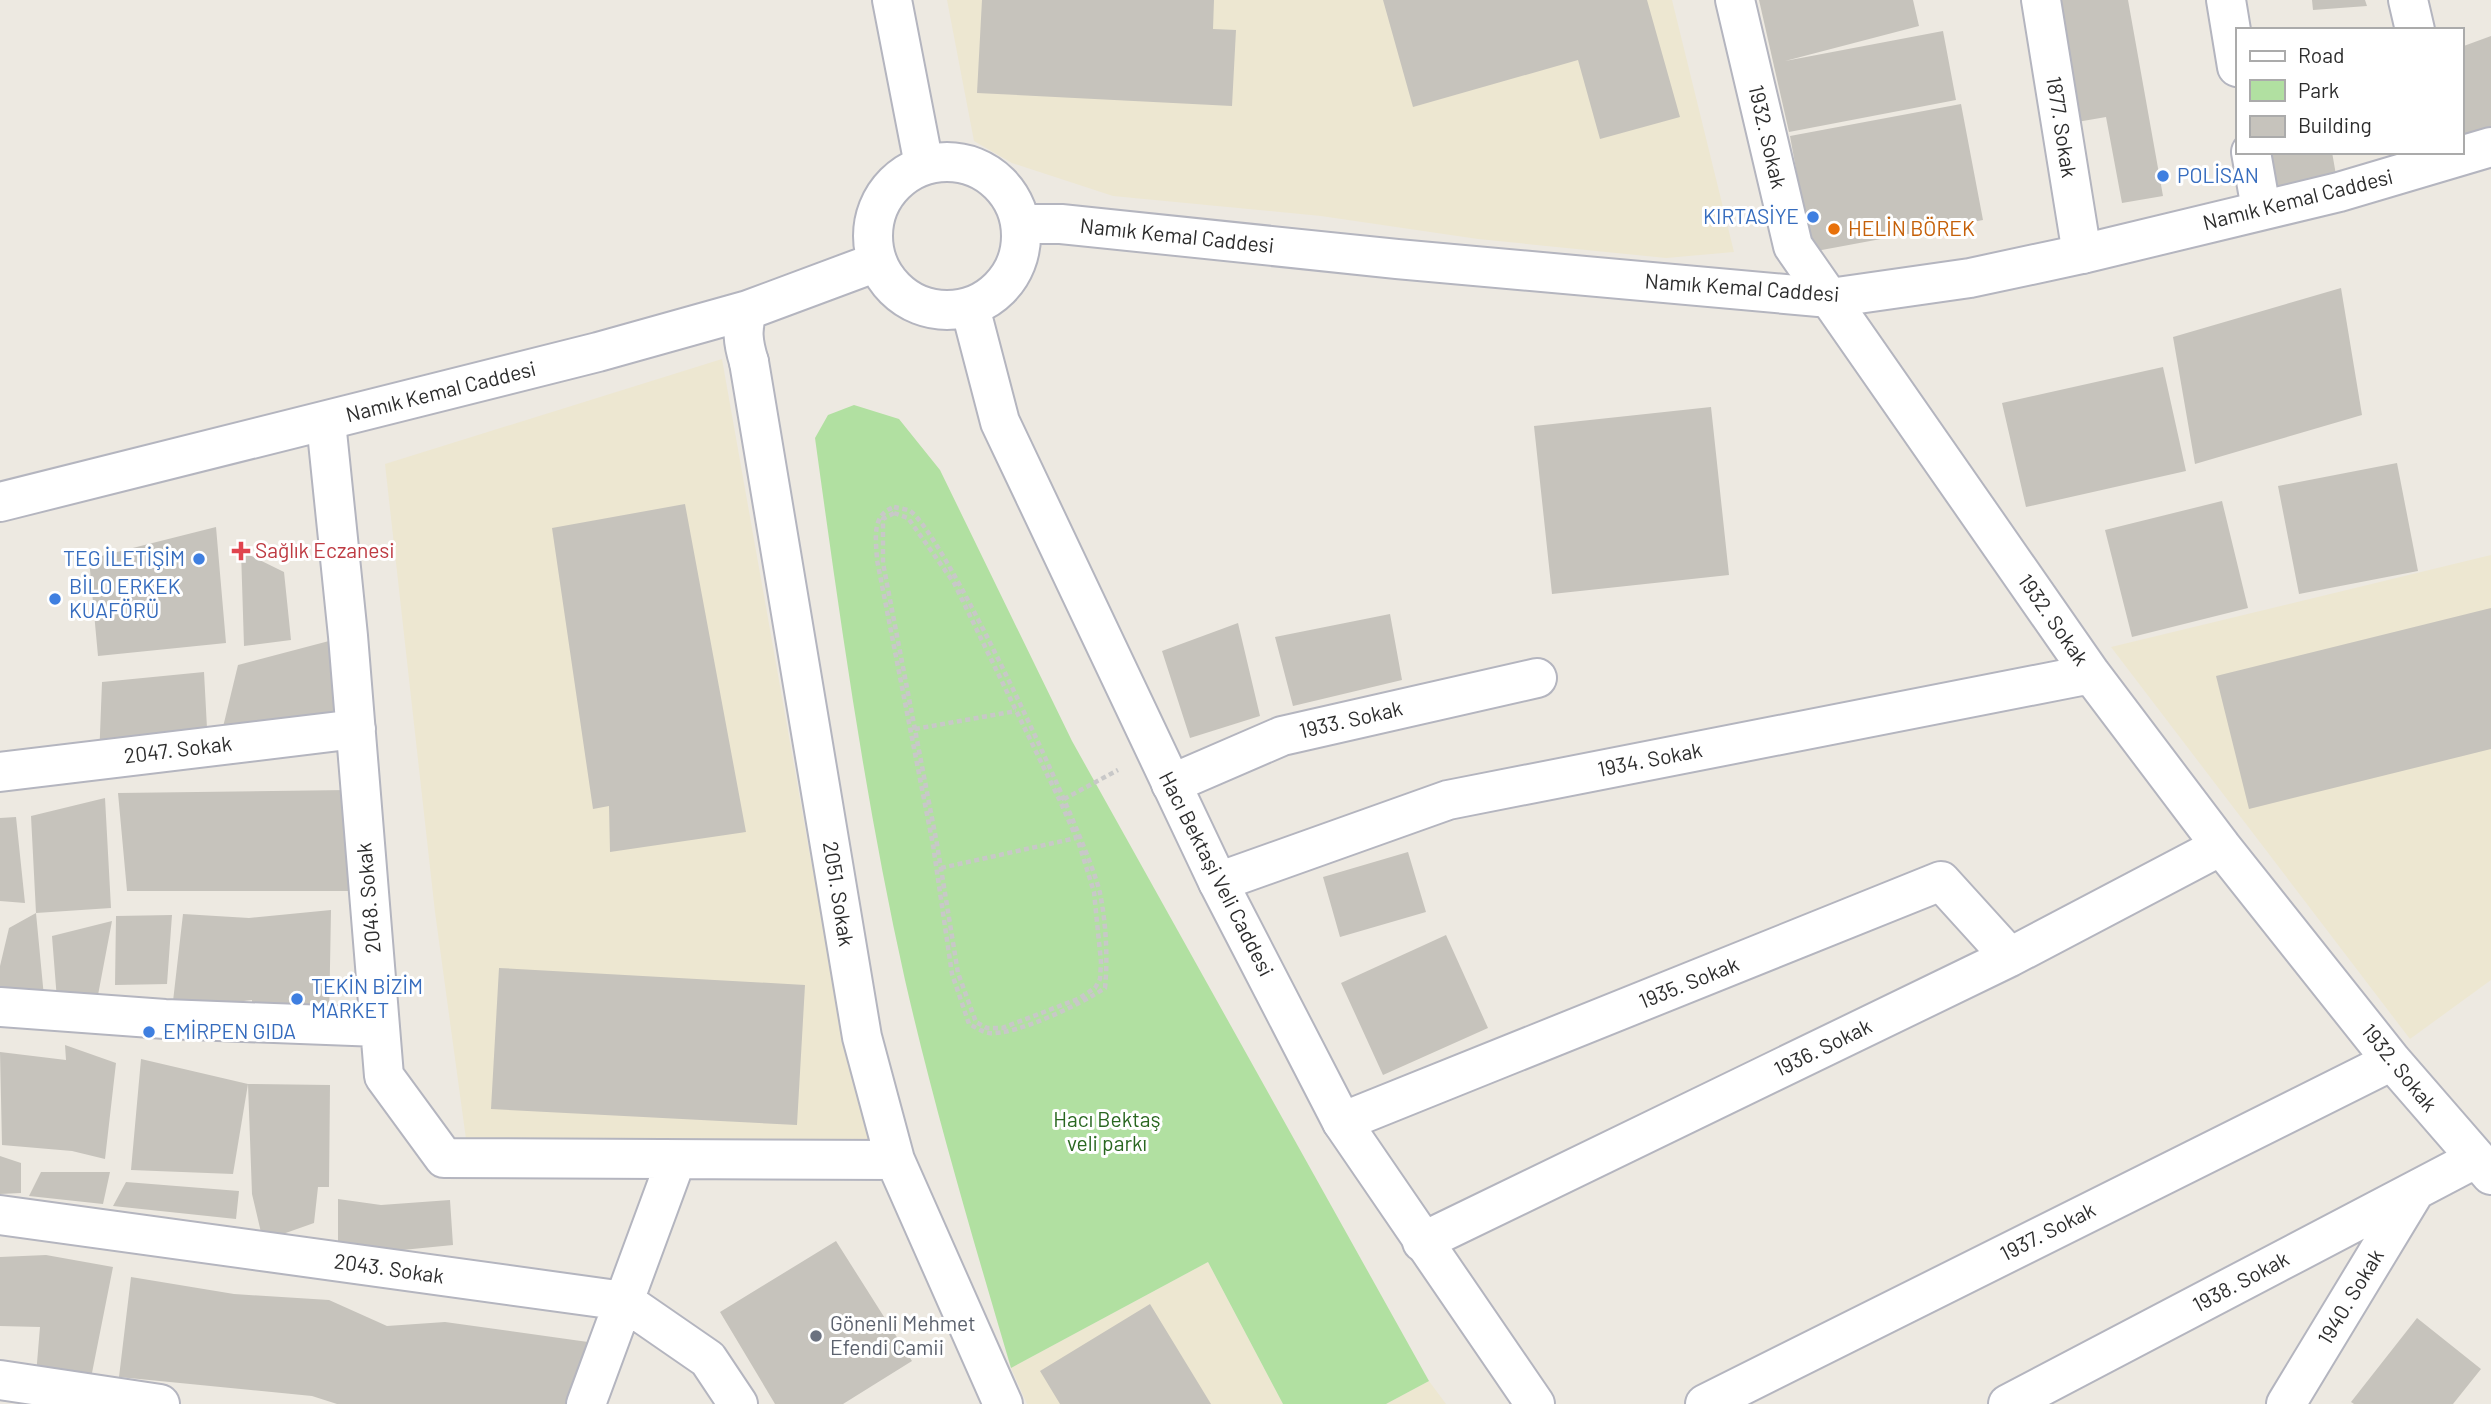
<svg xmlns="http://www.w3.org/2000/svg" width="2491" height="1404" viewBox="0 0 2491 1404" font-family="Barlow,sans-serif">
<style>
.education{fill:#ede7d1}
.green{fill:#b1e0a1}
.building{fill:#c6c3bc}
.lines{fill:none;stroke-linecap:round;stroke-linejoin:round}
.minor-casing{stroke:#b4b5bf;stroke-width:42}
.tertiary-casing{stroke:#b4b5bf;stroke-width:42}
.path{stroke:#c8c8c8;stroke-width:4.5;stroke-dasharray:5 3.5;stroke-linecap:butt}
.minor{stroke:#fff;stroke-width:38}
.tertiary{stroke:#fff;stroke-width:38}
.shop-dot{fill:#3f7fe0;stroke:#fff;stroke-width:2.5}
.food-dot{fill:#e8710a;stroke:#fff;stroke-width:2.5}
.health-dot{fill:#e0444e;stroke:#fff;stroke-width:2.5}
.worship-dot{fill:#6b7280;stroke:#fff;stroke-width:2.5}
.labels{text-anchor:middle;stroke-width:6;stroke-linejoin:round;paint-order:stroke}
.street-label{font-size:21px;fill:#2d2d2d;stroke:#fff}
.shop-label{font-size:21px;fill:#366cbe;stroke:#fff;text-anchor:start}
.food-label{font-size:21px;fill:#c56008;stroke:#fff;text-anchor:start}
.health-label{font-size:21px;fill:#be3a42;stroke:#fff;text-anchor:start}
.park-label{font-size:21px;fill:#296720;stroke:#fff}
.worship-label{font-size:21px;fill:#5b616d;stroke:#fff;text-anchor:start}
</style>
<rect width="100%" height="100%" fill="#ede9e1"/>
<path class="education" d="M947,0H1672L1734,252L1666,258L1478,239L1321,216L1113,196L1012,163L974,141Z
M722,359L811,861L870,1143L466,1139L435,912L385,464Z
M2491,555V980L2410,1039L2111,647Z
M1208,1262L1283,1404H1027L1011,1368Z
M1429,1381L1446,1404H1386Z"/>
<path class="green" d="M854,405L899,419L940,470L1072,741L1429,1381L1386,1404H1283L1208,1262L1011,1368C973,1239 935,1111 905,980C865,801 840,619 815,438L828,415Z"/>
<path class="building" d="M982,0H1214L1213,29L1236,30L1232,106L977,93Z
M1383,0H1647L1680,117L1600,139L1578,60L1413,107Z
M1759,0H1913L1919,26L1785,61L1943,31L1956,100L1789,132Z
M2054,0H2128L2163,196L2122,203L2106,117L2077,122Z
M2312,0H2365L2367,6L2313,10Z
M2491,36V128L2461,139V47Z
M1961,104L1983,220L1811,252L1790,136Z
M2263,152H2332L2339,192L2269,186Z
M2341,288L2362,415L2195,464L2173,337Z
M2163,367L2186,471L2026,507L2002,403Z
M1711,407L1729,575L1552,594L1534,426Z
M2397,463L2418,571L2299,594L2278,486Z
M2222,501L2248,608L2132,637L2105,530Z
M685,504L746,832L610,852L609,806L593,809L552,528Z
M216,527L226,643L98,656L89,559Z
M241,551L284,572L291,640L244,646Z
M2491,608V749L2249,809L2216,676Z
M1390,614L1402,680L1293,706L1275,637Z
M1238,623L1260,716L1190,738L1162,651Z
M348,636L341,731L223,727L238,665Z
M204,672L208,747L99,760L102,682Z
M348,790L359,891H127L118,793Z
M105,798L111,908L36,913L31,816Z
M16,817L25,903L0,901V818Z
M1408,852L1426,912L1340,937L1323,877Z
M331,910L329,1023L252,1017V1000L172,1010L183,914L249,918Z
M36,913L44,997L0,995V966L9,928Z
M172,915L167,984L115,985L116,916Z
M112,921L98,995L57,1000L52,936Z
M1446,935L1488,1028L1383,1075L1341,983Z
M499,968L805,985L797,1125L491,1109Z
M65,1045L116,1063L105,1159L72,1151L2,1145L0,1052L66,1060Z
M141,1059L248,1084L330,1085L329,1187H318L314,1223L263,1241L252,1194L248,1084L233,1174L131,1170Z
M0,1156L21,1163V1193L0,1194Z
M41,1172H110L103,1204L29,1196Z
M126,1182L239,1191L236,1219L113,1206Z
M338,1199L381,1205L450,1200L453,1245L382,1252L338,1245Z
M836,1241L912,1361L843,1404H775L720,1312Z
M46,1255L113,1267L90,1383L36,1375L40,1327L0,1326V1257Z
M131,1277L234,1294L329,1300L387,1326L445,1322L588,1342L567,1404H337L312,1396L119,1377Z
M1150,1304L1211,1404H1060L1040,1371Z
M2417,1318L2481,1369L2453,1404H2354L2351,1402Z"/>
<g class="lines">
<g class="minor-casing">
<path id="minor" d="M1735,0L1793,246L2091,674L2221,846L2392,1061L2491,1175
M2041,0L2082,254
M2226,0L2237,67
M2408,0L2415,30
M2251,152L2261,209
M749,362L862,1037L895,1160L1003,1404
M326,422L348,636L384,1076L444,1158L895,1160
M0,772L356,729
M1171,784L1282,736L1537,678
M1218,882L1448,800L2091,674
M0,1007L165,1019L379,1027
M1342,1122L1941,881L2010,957
M0,1215L624,1301L708,1359L738,1404
M1422,1242L2010,957L2221,846
M0,1380L160,1404
M586,1404L676,1160
M1705,1404L2392,1061
M2008,1404L2475,1159
M2286,1404L2415,1191"/>
</g>
<g class="tertiary-casing">
<path id="tertiary" d="M892,0L924,165
M873 236a74 74 0 1 1 148 0a74 74 0 1 1-148 0Z
M1020,224H1061L1397,259L1830,298L1970,278L2082,254L2339,192L2491,147
M970,307L1000,422L1218,882L1342,1122L1535,1404
M748,310C741,328 743,343 749,362
M0,502L598,352L748,310L877,262"/>
</g>
<path class="path" d="M894,507C898,508 906,509 910,511C945,533 1089,842 1100,893C1106,923 1108,957 1105,988C1083,1003 1015,1036 989,1033C982,1032 975,1027 969,1024L952,974L933,845L877,560C876,539 871,515 894,507Z
M894,513L908,518L954,583L1060,801L1079,844L1094,892L1101,962L1100,979L1095,988L1078,999L1002,1028H987L976,1022L958,973L937,844L883,563V519Z
M915,729L1016,711
M1064,799L1118,770
M941,868L1076,838"/>
<use href="#minor" class="minor"/>
<use href="#tertiary" class="tertiary"/>
</g>
<g class="shop-dot">
<circle cx="2163" cy="176" r="7"/>
<circle cx="1813" cy="217" r="7"/>
<circle cx="199" cy="559" r="7"/>
<circle cx="55" cy="599" r="7"/>
<circle cx="297" cy="999" r="7"/>
<circle cx="149" cy="1032" r="7"/>
</g>
<circle class="food-dot" cx="1834" cy="229" r="7"/>
<path class="health-dot" d="M237.5 540.5h7v7h7v7h-7v7h-7v-7h-7v-7h7z"/>
<circle class="worship-dot" cx="816" cy="1336" r="7"/>
<g class="labels">
<g class="street-label">
<text transform="translate(2061 127) rotate(81)" y="7">1877. Sokak</text>
<text transform="translate(1767 137) rotate(77)" y="7">1932. Sokak</text>
<text transform="translate(2298 200) rotate(-14)" y="7">Namık Kemal Caddesi</text>
<text transform="translate(1177 236) rotate(6)" y="7">Namık Kemal Caddesi</text>
<text transform="translate(1742 288) rotate(4)" y="7">Namık Kemal Caddesi</text>
<text transform="translate(441 392) rotate(-14)" y="7">Namık Kemal Caddesi</text>
<text transform="translate(2053 620) rotate(55)" y="7">1932. Sokak</text>
<text transform="translate(1351 720) rotate(-13)" y="7">1933. Sokak</text>
<text transform="translate(178 750) rotate(-7)" y="7">2047. Sokak</text>
<text transform="translate(1650 760) rotate(-11)" y="7">1934. Sokak</text>
<text transform="translate(1216 874) rotate(63)" y="7">Hacı Bektaşi Veli Caddesi</text>
<text transform="translate(838 894) rotate(81)" y="7">2051. Sokak</text>
<text transform="translate(369 898) rotate(-95)" y="7">2048. Sokak</text>
<text transform="translate(1689 983) rotate(-22)" y="7">1935. Sokak</text>
<text transform="translate(1823 1048) rotate(-26)" y="7">1936. Sokak</text>
<text transform="translate(2399 1068) rotate(51)" y="7">1932. Sokak</text>
<text transform="translate(2048 1232) rotate(-27)" y="7">1937. Sokak</text>
<text transform="translate(389 1269) rotate(8)" y="7">2043. Sokak</text>
<text transform="translate(2241 1282) rotate(-28)" y="7">1938. Sokak</text>
<text transform="translate(2351 1297) rotate(-59)" y="7">1940. Sokak</text>
</g>
<g class="shop-label">
<text x="2177" y="183">POLİSAN</text>
<text x="1799" y="224" text-anchor="end">KIRTASİYE</text>
<text x="185" y="566" text-anchor="end">TEG İLETİŞİM</text>
<text x="69" y="594">BİLO ERKEK<tspan x="69" dy="24">KUAFÖRÜ</tspan></text>
<text x="311" y="994">TEKİN BİZİM<tspan x="311" dy="24">MARKET</tspan></text>
<text x="163" y="1039">EMİRPEN GIDA</text>
</g>
<g class="food-label">
<text x="1848" y="236">HELİN BÖREK</text>
</g>
<g class="health-label">
<text x="255" y="558">Sağlık Eczanesi</text>
</g>
<g class="park-label">
<text x="1107" y="1127">Hacı Bektaş<tspan x="1107" dy="24">veli parkı</tspan></text>
</g>
<g class="worship-label">
<text x="830" y="1331">Gönenli Mehmet<tspan x="830" dy="24">Efendi Camii</tspan></text>
</g>
</g>
<rect x="2236" y="28" width="228" height="126" fill="#ffffff" stroke="#ababab" stroke-width="2"/>
<rect x="2250" y="51" width="35" height="10" fill="#ffffff" stroke="#ababab" stroke-width="2"/>
<text x="2298" y="63" font-size="21" fill="#2d2d2d">Road</text>
<rect x="2250" y="80" width="35" height="21" fill="#b1e0a1" stroke="#ababab" stroke-width="2"/>
<text x="2298" y="98" font-size="21" fill="#2d2d2d">Park</text>
<rect x="2250" y="116" width="35" height="21" fill="#c6c3bc" stroke="#ababab" stroke-width="2"/>
<text x="2298" y="133" font-size="21" fill="#2d2d2d">Building</text>
</svg>
